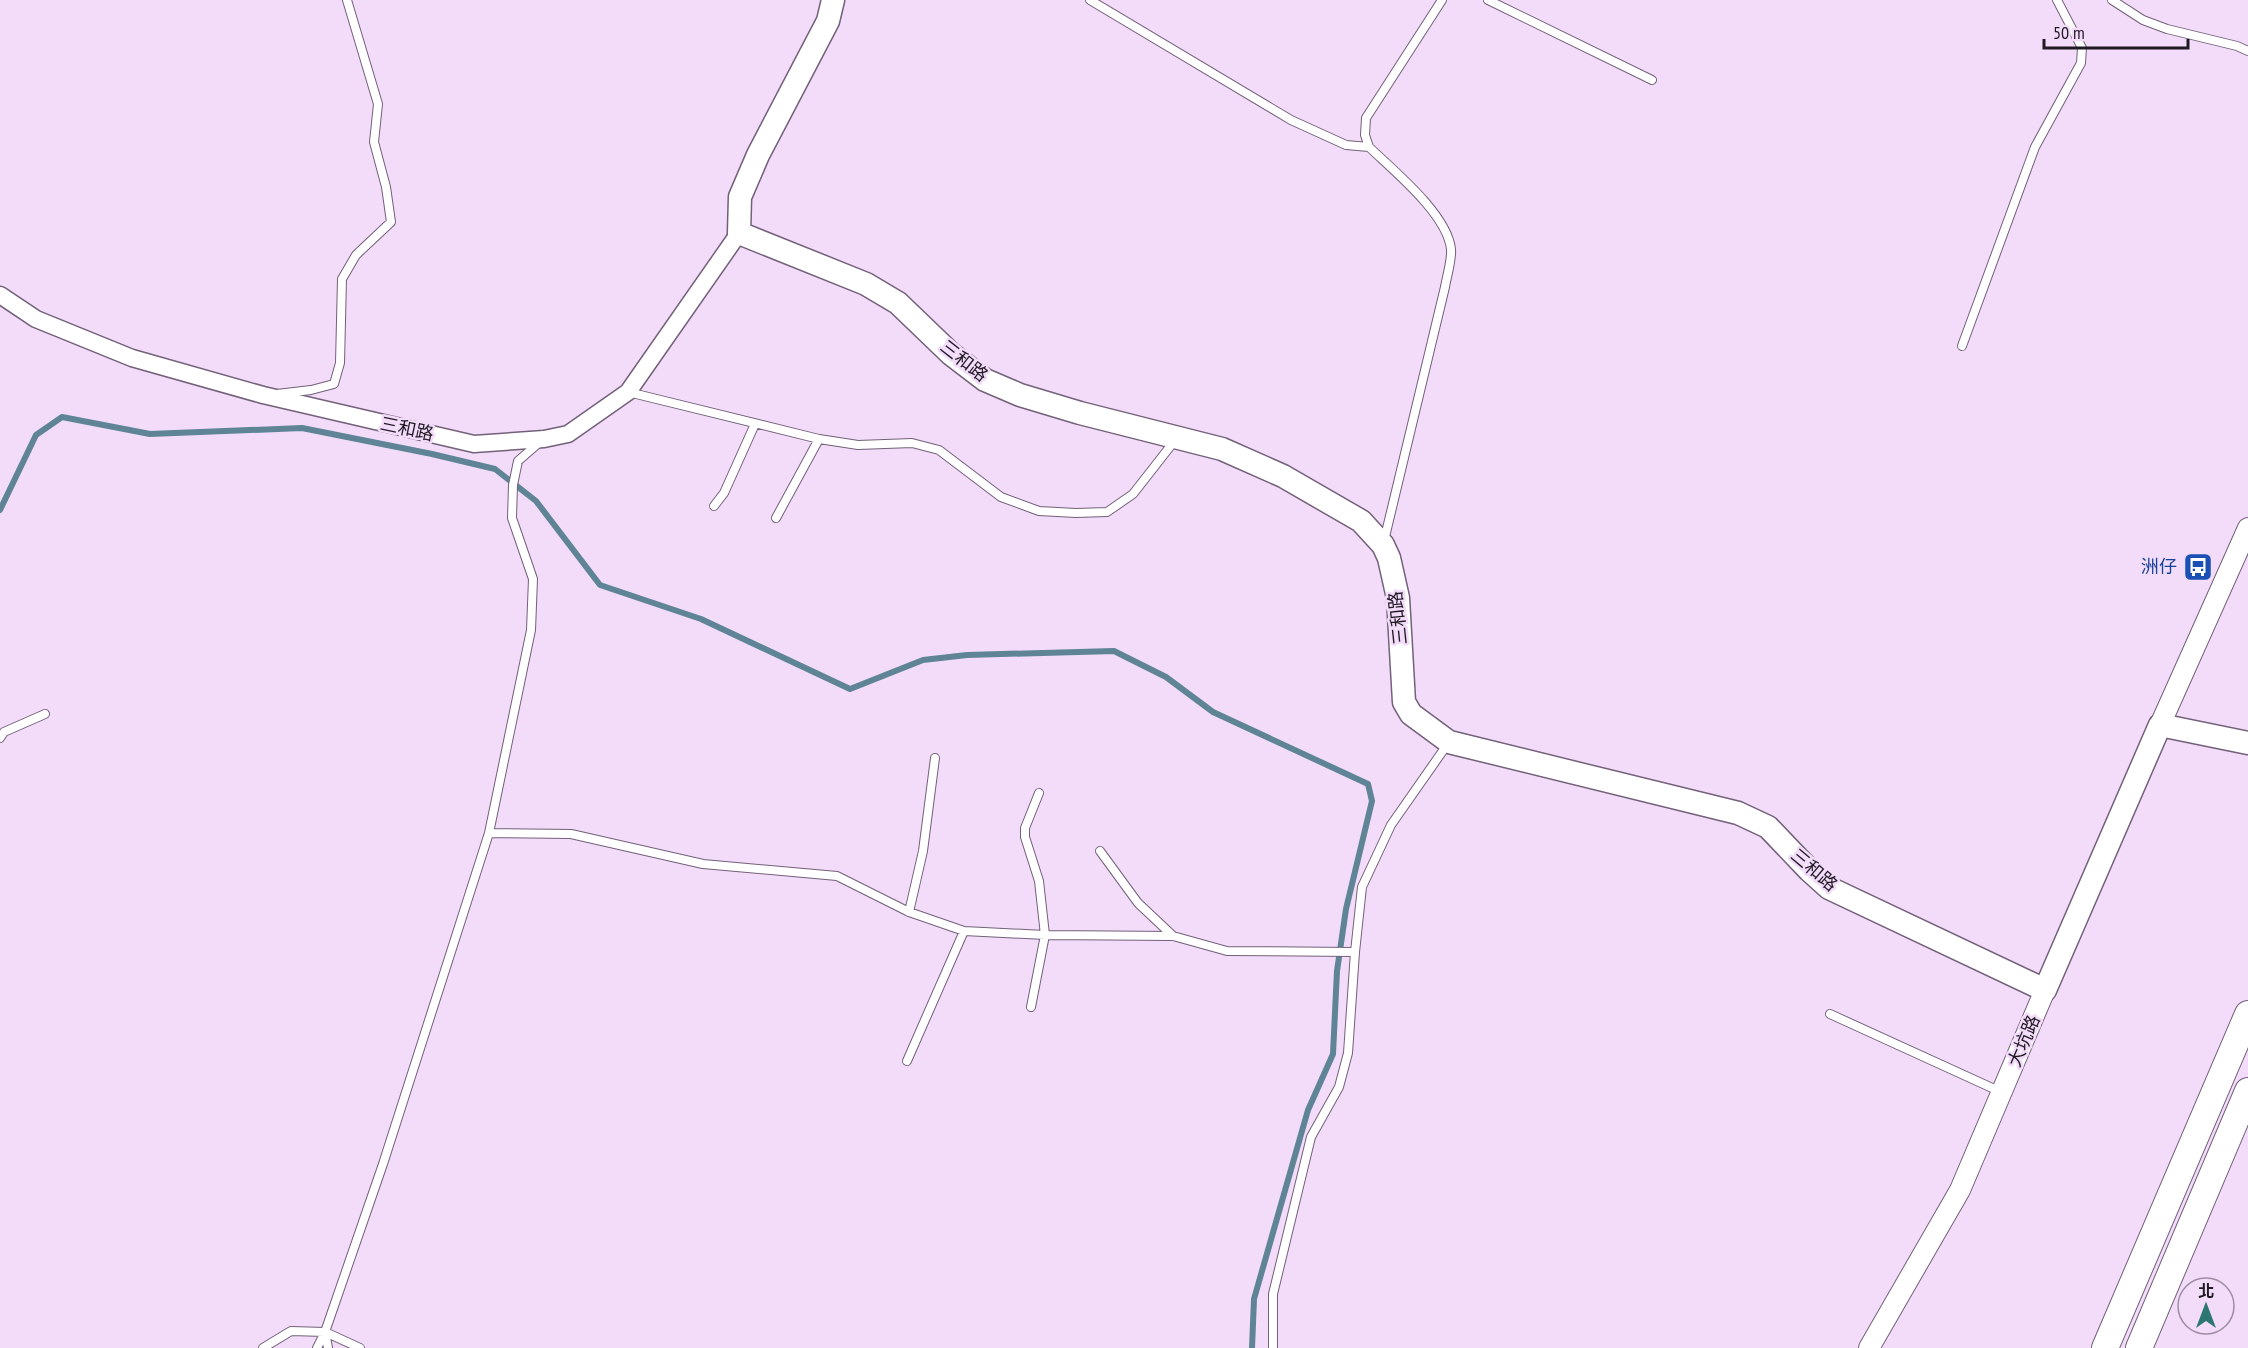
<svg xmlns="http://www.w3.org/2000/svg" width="2248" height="1348" viewBox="0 0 2248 1348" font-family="'PT Sans Narrow','Noto Sans TC',sans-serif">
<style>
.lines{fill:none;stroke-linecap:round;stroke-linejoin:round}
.stream{stroke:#5f8496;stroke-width:6}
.service-casing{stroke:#736079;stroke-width:10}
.minor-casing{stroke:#736079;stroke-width:19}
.tertiary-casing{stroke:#736079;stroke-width:22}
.secondary-casing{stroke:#736079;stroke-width:25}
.primary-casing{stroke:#736079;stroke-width:28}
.service{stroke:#fff;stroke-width:8}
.minor{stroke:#fff;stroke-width:16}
.tertiary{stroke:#fff;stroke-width:20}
.secondary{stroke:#fff;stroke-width:22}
.primary{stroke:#fff;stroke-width:26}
.labels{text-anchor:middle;stroke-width:5;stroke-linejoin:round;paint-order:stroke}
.street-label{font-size:18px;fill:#201823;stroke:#f2dcf9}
.transit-label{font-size:18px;fill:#164399;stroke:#f2dcf9;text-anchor:end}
</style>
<rect width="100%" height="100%" fill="#f2dcf9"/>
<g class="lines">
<path class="stream" d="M0,510L36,435L62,417L150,434L302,428L432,454L495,469L536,501L600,585L701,619L850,689L923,660L967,655L1114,651L1166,677L1213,712L1368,784L1372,801L1346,909L1337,971L1333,1054L1308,1110L1254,1299L1252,1348"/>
<g class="service-casing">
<path id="service" d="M1090,0L1291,120L1346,145L1369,147
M1488,0L1652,80
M2112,0L2143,20L2167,29L2237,46L2248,51
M1962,346L2035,147L2081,63L2082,48L2057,0
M628,392L819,439L858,445L912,443L939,450L1001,497L1039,511L1076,513L1107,512L1133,494L1176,439
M277,394L311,390L334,384L340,363L342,279L356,255L391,222L386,187L374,142L378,104L347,0
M714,506L724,493L755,424
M776,518L819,439
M1384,541L1445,287C1447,275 1452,260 1451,249C1447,214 1394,171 1369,147L1365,135L1366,118L1442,0
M0,738L4,732L45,714
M489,833L571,834L703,864L837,876L909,912L964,931L1045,935L1173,936L1227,951L1355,952
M1100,851L1138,903L1173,936
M909,912L923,851L935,758
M1031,1007L1045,935L1039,881L1025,837V828L1039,793
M1830,1014L2001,1092
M907,1061L964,931
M325,1332L328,1348
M263,1348L291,1331L325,1332L360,1348
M317,1348L325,1332L383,1164L489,833L531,630L533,579L512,518L513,485L518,461L541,441
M1273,1348V1294L1311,1137L1339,1087L1348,1053L1355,952L1362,887L1391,825L1449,742"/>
</g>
<g class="minor-casing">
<path id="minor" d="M0,295L36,319L132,358L263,395L474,444L544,439L568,434L628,392L739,233"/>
</g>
<g class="tertiary-casing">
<path id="tertiary" d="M2160,725L2248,528
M1869,1348L1960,1190L2045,990"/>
</g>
<g class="secondary-casing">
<path id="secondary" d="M833,0L828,21L758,155L740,197L739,233L866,284L898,303L951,354L985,380L1020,395L1080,413L1222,449L1283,476L1361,521L1383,545L1389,558L1398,598L1404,702L1411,714L1449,742L1738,813L1768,827L1809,870L1829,888L2045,990L2160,725L2248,743"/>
</g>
<g class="primary-casing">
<path id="primary" d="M2105,1348L2248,1014
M2139,1348L2248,1091"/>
</g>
<use href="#service" class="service"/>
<use href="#minor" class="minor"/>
<use href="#tertiary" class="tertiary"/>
<use href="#secondary" class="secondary"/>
<use href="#primary" class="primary"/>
</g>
<defs>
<g id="bus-square" transform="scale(1.5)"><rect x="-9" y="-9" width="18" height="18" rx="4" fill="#1a4fb4" stroke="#f2dcf9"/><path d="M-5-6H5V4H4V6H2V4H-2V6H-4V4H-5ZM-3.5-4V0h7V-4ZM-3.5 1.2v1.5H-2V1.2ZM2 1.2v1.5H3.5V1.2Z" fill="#fff"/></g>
</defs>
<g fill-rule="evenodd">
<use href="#bus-square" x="2198" y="567"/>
</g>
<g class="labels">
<g class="street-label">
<text transform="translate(964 361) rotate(38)" y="6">三和路</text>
<text transform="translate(407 429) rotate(12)" y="6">三和路</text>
<text transform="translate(1398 618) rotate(-96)" y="6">三和路</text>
<text transform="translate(1814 870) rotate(40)" y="6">三和路</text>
<text transform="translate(2024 1041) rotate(-67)" y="6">大坑路</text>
</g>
<g class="transit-label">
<text x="2177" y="573">洲仔</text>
</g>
</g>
<g transform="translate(2206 1306)"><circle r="28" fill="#f2dcf9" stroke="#9e8ea3" stroke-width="1.5"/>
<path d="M0-4.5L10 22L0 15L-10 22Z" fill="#2d7671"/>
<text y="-9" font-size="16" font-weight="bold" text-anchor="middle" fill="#201823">北</text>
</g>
<path d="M2044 39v9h144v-9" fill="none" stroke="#201823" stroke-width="3"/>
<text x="2053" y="39" font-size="18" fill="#201823" stroke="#f2dcf9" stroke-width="4.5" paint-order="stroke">50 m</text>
</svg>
